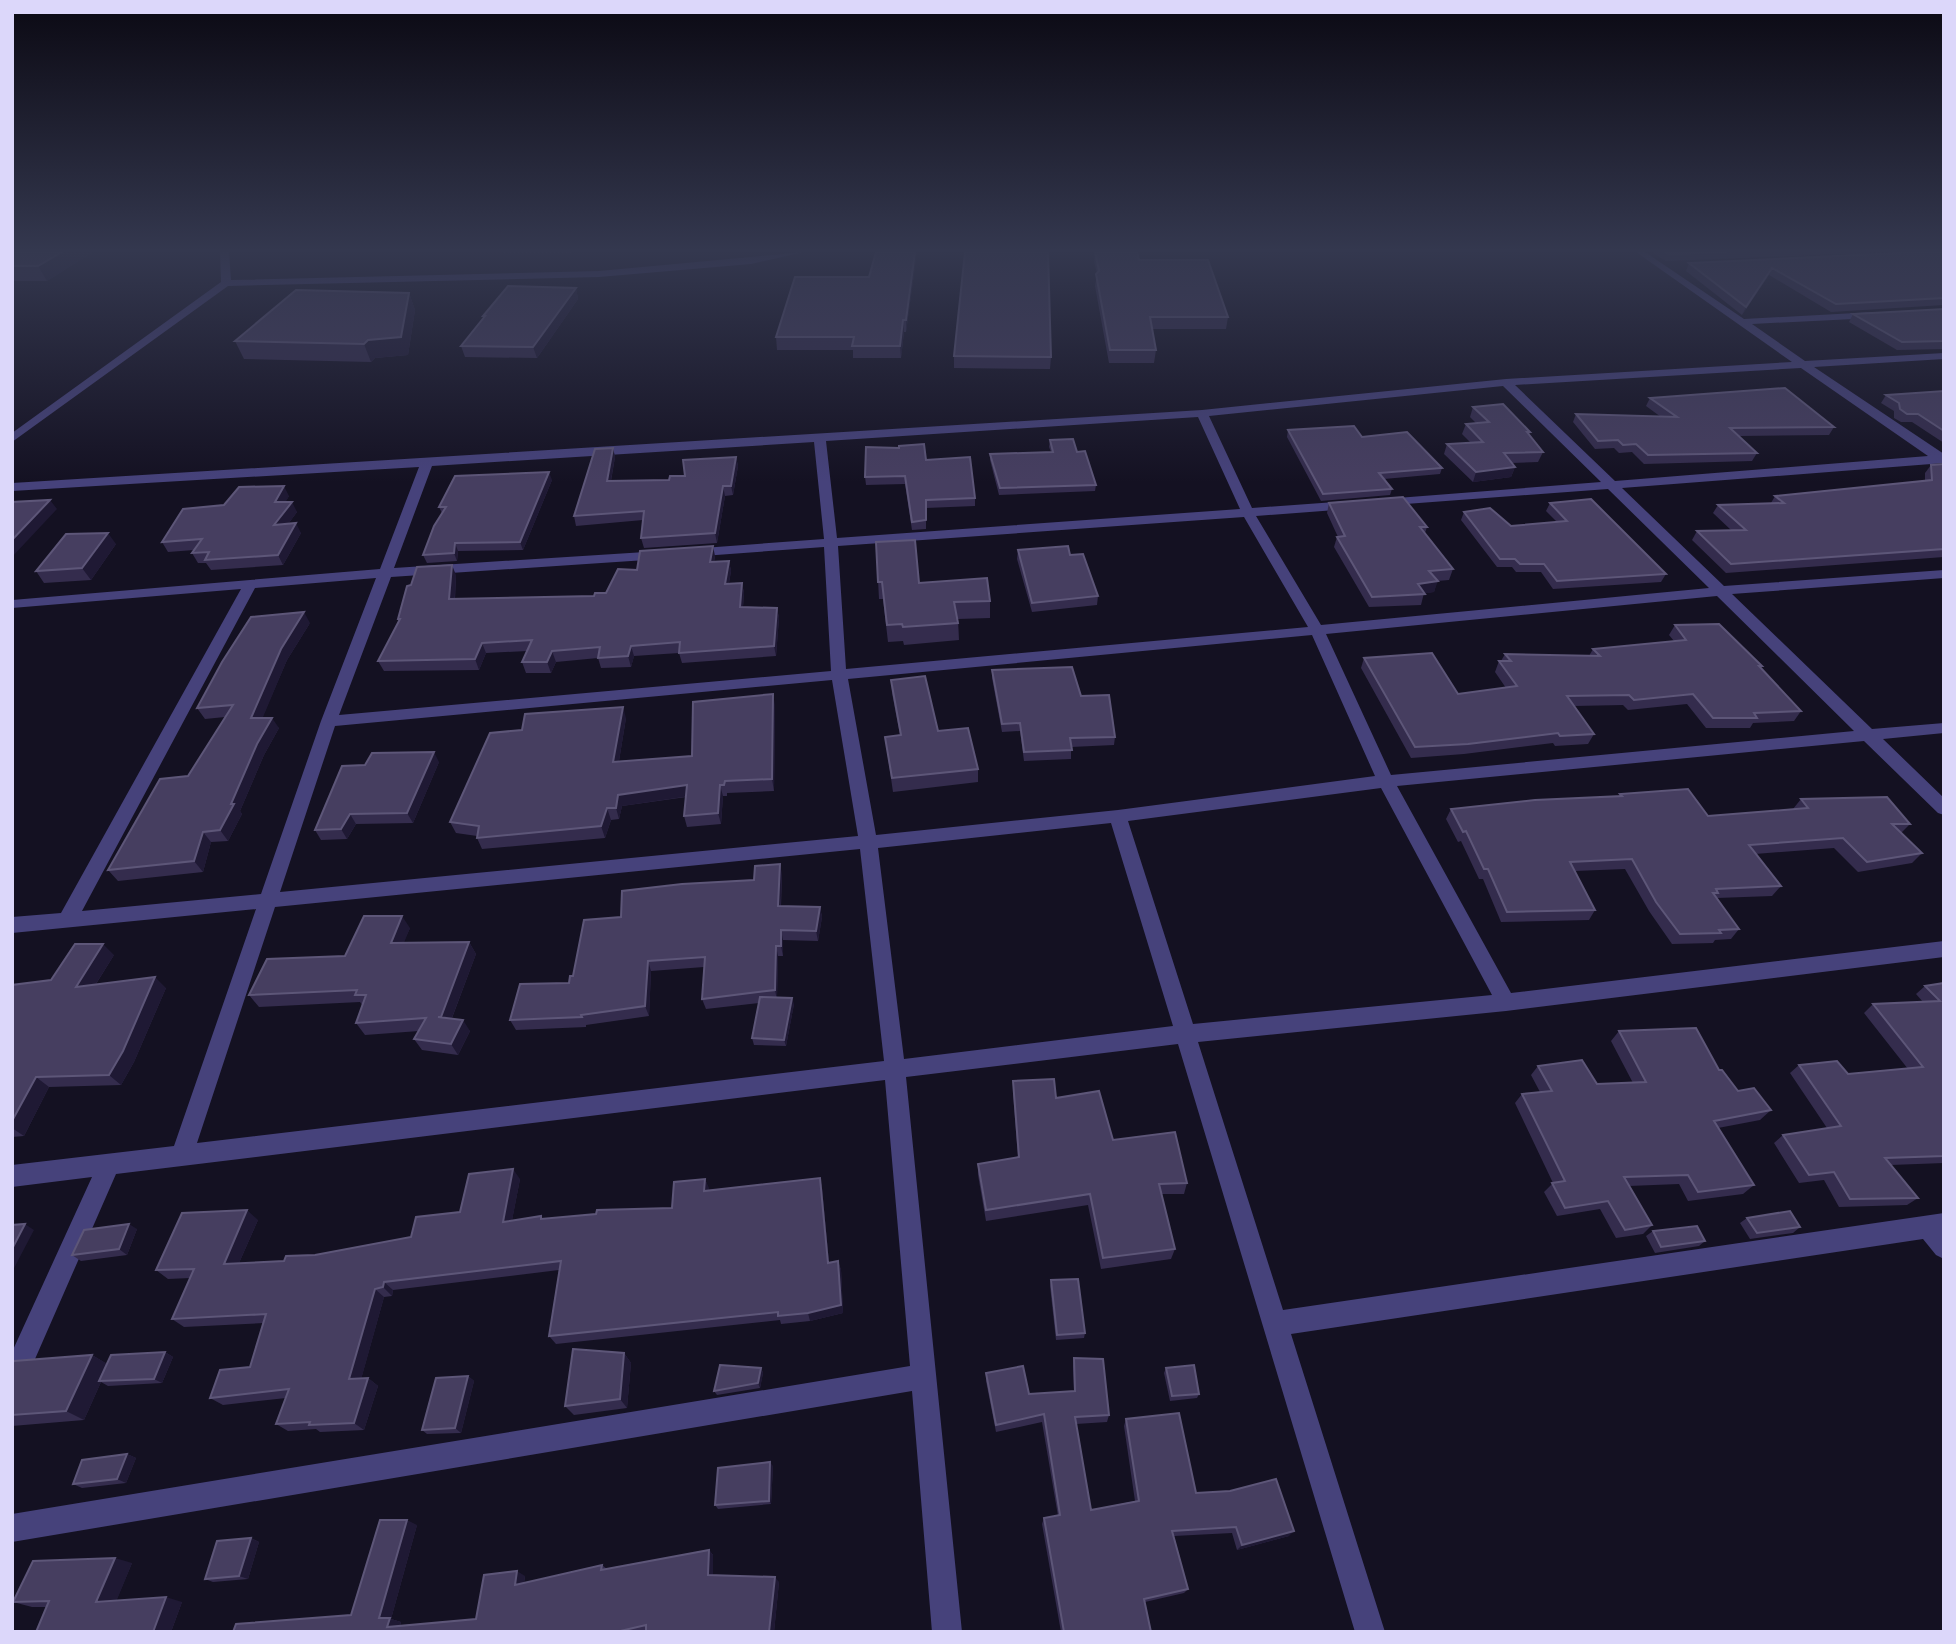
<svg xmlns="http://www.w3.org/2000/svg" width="1956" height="1644" viewBox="0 0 1956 1644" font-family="Barlow,sans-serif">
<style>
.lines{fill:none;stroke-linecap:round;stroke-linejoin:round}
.minor{fill:#46427b;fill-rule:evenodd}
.wall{fill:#342c4d}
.shaded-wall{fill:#1f1934}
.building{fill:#463e60;stroke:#5d5678;stroke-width:2}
</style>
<rect width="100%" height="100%" fill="#141122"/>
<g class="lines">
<path class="minor" d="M220,252H229L231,280L599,271L804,252L751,264L599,277L228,286L12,442V433L221,282Z
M1636,252H1645L1744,319L1874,312L1879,315L1874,318L1752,324L1805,361L1944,353V359L1814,367L1944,454V463L1622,488L1724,586L1944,570V578L1732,594L1872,729L1944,723V733L1883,739L1944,798V815L1938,813L1864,741L1397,786L1511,993L1944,941V957L1506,1011L1198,1042L1283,1310L1944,1213V1259L1936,1255L1923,1239L1291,1334L1385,1632H1355L1178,1044L906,1077L962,1632H932L912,1391L12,1542V1514L910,1366L885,1080L116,1174L21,1391L12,1395V1352L92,1177L12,1187V1165L174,1146L256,909L12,933V917L61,913L241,589L12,608V600L380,569L419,467L12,491V483L1202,410L1506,379L1792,362ZM1801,368L1928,456L1615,481L1515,385ZM1503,386L1601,482L1384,499L1379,500V506L1608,489L1709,588L1321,625L1256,516L1349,509L1355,505L1349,501L1252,508L1209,416ZM1198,417L1240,509L837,538L826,441ZM814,442L824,539L689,549L682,553L689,557L824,547L831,671L339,715L391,577L661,559L668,555L661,551L394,568L432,466ZM1244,517L1308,627L846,669L838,546ZM376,578L321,721L261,894L82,911L255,588ZM1717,596L1854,731L1391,775L1326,634ZM1312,635L1375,776L1118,810L876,835L848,679ZM832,680L858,836L280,892L335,726ZM1381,788L1492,995L1193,1024L1128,821ZM1111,823L1173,1026L904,1059L878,848ZM860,849L884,1061L197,1143L275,907Z"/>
</g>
<path class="wall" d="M12,252H93L47,281H12Z
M455,252H573L572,253Z
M1095,252L1139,260L1228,317L1226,329H1152L1156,350L1154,363H1109L1095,286L1097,274L1094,261Z
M1651,252H1892L1666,261Z
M1944,252V305L1831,312L1769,275L1742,315L1686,271L1689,263Z
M916,259L906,332H904L901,358H853V350H777L776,337L869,277Z
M576,288L578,299L537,358L465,357L461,346L484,318L483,316Z
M409,293L415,310L408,355L375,358L371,362L244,359L235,341Z
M1944,309V349L1897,350L1849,322L1853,314Z
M954,356L1051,357L1050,369L954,368Z
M1944,391V443L1912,422H1901L1894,418V411L1881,403L1886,395Z
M1650,398L1834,427L1829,435L1739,436L1757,453L1752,461L1644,464L1632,452L1619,453L1614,448L1595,449L1573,422L1576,414L1661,417L1646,406Z
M1473,407L1530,432L1529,435L1543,452L1538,462L1511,463L1515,467L1511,477L1473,482L1444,454L1447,444L1471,443L1462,434L1466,424L1476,423L1470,417Z
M1288,430L1362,437L1442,468L1440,474L1384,479L1392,489L1390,495L1321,501L1287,437Z
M1050,440L1077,452L1096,485L1095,491L999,495L990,460V454L1051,452L1049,447Z
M613,448L615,457L611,481L669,480L685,476L736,457L738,466L733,495L725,496L717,543L644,548L641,538L643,520L576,526L574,516Z
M926,460L975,498V506L926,508V529L912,530L905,484L866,485L865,477Z
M1944,464V557L1726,573L1692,540L1697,531L1731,530L1713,513L1718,505L1771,503L1775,496L1925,481V473L1931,465Z
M552,480L523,550L458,551L457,561L427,563L423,555L442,513L439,507Z
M289,496L285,502L297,512L288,524L301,533L283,565L211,570L206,563H198L192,553L194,550L168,552L162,542L224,505Z
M1329,503L1427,527L1425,533L1453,569L1449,580L1437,581L1434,592L1424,593L1421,605L1369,607L1334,547L1337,537H1338L1327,513Z
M1550,503L1666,574L1661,582L1553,589L1541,572H1516L1512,567H1497L1461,520L1464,512L1511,526L1557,522L1546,511Z
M876,542L919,583L990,601V618L958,619L959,640L904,645L903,641L888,642L883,599H879Z
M116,544L91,580L44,583L36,571Z
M1018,550L1070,555L1098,596L1097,605L1032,612L1017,559Z
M715,556L714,562L729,561L731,571L729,583H742L744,593L743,607L777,608L779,618L776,656L682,663L679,653L634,656L631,667L601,668L598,658L556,662L551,673H526L522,662L527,651L486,653L479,670L384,671L378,661L399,622L398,619L456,575L455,599L594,596L606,593L637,570Z
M310,623L287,660L262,718L279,728L264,755L240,811L242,814L228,841L211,842L203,872L118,881L108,870L188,776L225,717L205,719L197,708Z
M1675,625L1762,666L1760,668L1801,711L1794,721L1753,723L1750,728H1706L1687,704L1628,710L1623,705L1574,706L1594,734L1588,744L1555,746L1553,743L1464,754L1411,758L1361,668L1364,658L1458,694L1506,688L1495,672L1499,661H1501L1505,654L1589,656L1593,649L1674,641L1669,635Z
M992,670L1081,696L1115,737L1114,745L1071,747V759L1024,761L1020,731L1002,732L992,678Z
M891,680L938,731L978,769V782L893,792L885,737L900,735L892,693Z
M775,705L774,791L727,793V796H723L721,824L687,827L684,816L686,797L622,806L619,819L611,820L605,838L482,849L477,838V836L456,833L450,822L522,730L626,718L619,761L692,756Z
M439,762L413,823L356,824L347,839L321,840L315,830Z
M1620,794L1708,816L1793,809L1801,799L1910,824L1901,833L1922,853L1912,863L1858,872L1834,848L1755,854L1781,886L1772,896L1717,898L1739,929L1731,939L1715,940L1713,943L1672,944L1649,911L1625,869L1575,871L1595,910L1589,920L1501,922L1483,879H1479L1461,841L1458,842L1446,819L1451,809L1618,796Z
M782,874L781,906L820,907L822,917L818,941L783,940V956H778L777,997L794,1004L786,1046L754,1045L752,1038L759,1003L706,1009L702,999L704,967L651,971L649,1016L586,1025V1027L516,1030L510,1020L569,983L621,917L754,880Z
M410,928L403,943L469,942L476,954L452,1018L470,1031L458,1055L422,1050L414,1039L419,1031L365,1035L356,1023L363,1006L360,1002L259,1007L249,995L345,956Z
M114,955L96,984L166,988L134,1062L121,1085L49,1087L24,1136L12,1137V985L51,980Z
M1944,983V1163L1891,1165L1918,1198L1907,1205L1839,1207L1824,1180L1799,1183L1774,1143L1783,1135L1827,1128L1790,1073L1799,1065L1848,1074L1908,1069L1864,1013L1873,1004L1923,1002L1916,994L1925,986Z
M1619,1031L1719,1070L1738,1091L1771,1110L1760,1120L1718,1128L1754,1185L1743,1194L1688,1201L1679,1184L1629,1186L1652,1225L1643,1234L1616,1238L1600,1209L1557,1216L1544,1192L1553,1183L1515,1103L1522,1094L1540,1092L1531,1075L1538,1066L1597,1084L1633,1083L1611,1041Z
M1013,1081L1056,1098L1113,1140L1187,1183L1184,1194H1161L1175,1249L1171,1259L1101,1269L1088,1205L986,1221L978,1175V1164L1018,1158L1013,1093Z
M820,1178L822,1188L829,1263L838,1261L841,1270L843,1313L810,1321L781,1324L780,1320L556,1344L549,1336L559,1270L393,1290L392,1296L384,1297L361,1379L368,1378L378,1386L364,1430L320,1432L316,1429L288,1431L276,1424L286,1398L223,1405L210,1398L250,1367L264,1323L184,1327L172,1319L190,1278L168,1279L156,1270L258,1220L239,1263L284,1261L411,1237L460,1212L520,1179L512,1220L544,1219L672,1208L705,1179L709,1190Z
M1747,1218L1800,1227L1793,1233L1750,1239L1740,1223Z
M137,1229L127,1255L81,1261L72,1255Z
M1653,1231L1705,1241L1699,1246L1655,1253L1646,1236Z
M1051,1280L1085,1333L1084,1338L1056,1340L1050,1286Z
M165,1352L173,1357L162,1383L108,1386L101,1382L84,1420L12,1426V1364L92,1355L107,1364Z
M624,1353L631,1363L627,1408L574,1415L565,1406Z
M1074,1358L1109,1415L1107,1422L1076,1424L1091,1510L1135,1501L1124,1426L1126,1419L1196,1493L1289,1536L1237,1550L1232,1533L1174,1536L1188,1589L1184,1593L1145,1602L1151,1632H1061L1042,1524L1044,1518L1058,1516L1042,1422L996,1432L986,1381V1373L1029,1394L1074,1391L1073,1366Z
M761,1368L763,1373L760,1388L717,1395L714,1391Z
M1166,1368L1199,1394L1197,1398L1170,1401L1164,1373Z
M468,1376L474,1381L461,1433L427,1434L422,1430Z
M127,1454L136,1458L126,1483L82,1488L73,1484Z
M773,1466L771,1504L718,1509L715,1505Z
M417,1525L391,1619L401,1622L400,1626L476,1619L525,1576L524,1583L602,1565L607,1569L709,1550L713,1555V1575L779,1582L774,1632H646V1631L641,1632H233L351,1615Z
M251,1538L259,1542L248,1579L213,1582L205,1579Z
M132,1563L116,1601L182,1602L171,1632H36L47,1607H32L13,1602Z"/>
<path class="shaded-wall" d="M62,252H93L47,281L38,266Z
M915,252L916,259L906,332V320Z
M1772,268L1769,275L1742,315L1746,307Z
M576,288L578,299L537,358L533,347Z
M409,293L415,310L408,355L375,358L371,362L364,344Z
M903,320L904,332L901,358L900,346Z
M613,448L615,457L609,491L607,481Z
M736,457L738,466L733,495L731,486Z
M1515,467L1511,477L1473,482L1476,472Z
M549,472L552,480L523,550L520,542Z
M284,486L289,496L280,512L275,502Z
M723,486L725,496L717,543L715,533Z
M50,500L57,509L12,557V540Z
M292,502L297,512L280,535L274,525Z
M296,523L301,533L283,565L278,555Z
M108,533L116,544L91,580L82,568Z
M455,543L458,551L457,561L454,553Z
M713,546L715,556L712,572L710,562Z
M729,561L731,571L727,594L725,584Z
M452,565L456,575L454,610L449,599Z
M1438,581L1434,592L1415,595L1418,584Z
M742,583L744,593L742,618L740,607Z
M777,608L779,618L776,656L774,646Z
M304,612L310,623L287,660L258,729L251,718L281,649Z
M482,643L486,653L479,670L475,659Z
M631,646L634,656L631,667L628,656Z
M552,651L556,662L551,673L547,662Z
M773,694L775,705L774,791L772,779Z
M623,707L626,718L617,773L613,762Z
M272,718L279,728L264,755L240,811L242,814L228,841L220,830L257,744Z
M434,752L439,762L413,823L407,813Z
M687,785L690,796L622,806L619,819L616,808L618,795Z
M720,785L723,796L721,824L718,813Z
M607,808L611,820L605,838L601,826Z
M350,814L356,824L347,839L341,829Z
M203,832L211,842L203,872L194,861Z
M780,864L782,874L780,916L778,906Z
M820,907L822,917L818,941L816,931Z
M402,916L410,928L399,955L391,943Z
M781,930L783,940V956L781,946Z
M469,942L476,954L448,1028L441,1017Z
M103,944L114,955L87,998L76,987Z
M776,946L778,956L777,1000L775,990Z
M648,961L651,971L649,1016L645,1006Z
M155,977L166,988L134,1062L121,1085L109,1075Z
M792,998L794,1004L786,1046L784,1040Z
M463,1020L470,1031L458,1055L451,1044Z
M36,1077L49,1087L24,1136L12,1128V1121Z
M513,1169L520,1179L510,1231L503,1222Z
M820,1178L822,1188L830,1272L828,1263Z
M705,1179L709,1188L708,1200L704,1191Z
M247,1210L258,1220L235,1272L224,1264Z
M25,1224L34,1230L12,1272V1249Z
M129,1224L137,1229L127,1255L119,1249Z
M838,1261L841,1270L843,1313L810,1321L808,1313Z
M384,1282L393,1290L392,1296L383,1287Z
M375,1289L384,1297L359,1387L349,1379Z
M165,1352L173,1357L162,1383L154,1379Z
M624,1353L631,1363L627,1408L620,1399Z
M92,1355L109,1365L99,1381L101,1382L84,1420L66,1411Z
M761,1368L763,1373L760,1388L758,1383Z
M468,1376L474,1381L461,1433L455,1428Z
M368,1378L378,1386L364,1430L354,1423Z
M127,1454L136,1458L126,1483L117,1479Z
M770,1462L773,1466L771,1504L769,1501Z
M407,1520L417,1525L391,1619L401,1622L398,1631L387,1627L379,1618Z
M1294,1531L1289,1536L1237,1550L1242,1545Z
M251,1538L259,1542L248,1579L239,1576Z
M709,1550L713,1555V1579L708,1575Z
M115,1558L132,1563L114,1607L96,1602Z
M517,1571L525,1576L523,1589L515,1585Z
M775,1577L779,1582L774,1632H769Z
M166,1597L182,1602L171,1632H153Z"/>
<path class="building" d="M12,252H62L38,266H12Z
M876,252H915L906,320H903L900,346H852L854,337H776L795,277H869Z
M965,252H1048L1051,357L954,356Z
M1095,252H1137L1139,260H1208L1228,317H1150L1156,350H1110L1096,274L1099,271Z
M1665,252H1726L1669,254Z
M1919,252H1944V298L1836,304L1772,268L1746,307L1689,263Z
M508,286L576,288L533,347L461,346L485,316H483Z
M296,290L409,293L401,337L368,340L364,344L235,341Z
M1944,309V341L1902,342L1853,314Z
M1785,388L1834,427L1730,428L1757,453L1648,455L1636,444L1623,445L1618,440L1598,441L1576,414L1677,417L1650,398Z
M1944,391V431L1918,414H1907L1900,409L1899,403L1886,395Z
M1503,404L1530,432H1527L1543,452L1504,453L1515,467L1476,472L1447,444L1483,442L1466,424L1489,422L1473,407Z
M1354,426L1362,437L1407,432L1442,468L1379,473L1392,489L1323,494L1288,430Z
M1073,439L1077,452L1085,451L1096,485L1000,488L990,454L1053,452L1050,440Z
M924,444L926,460L970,457L975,498L926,500V520L912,522L905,476L865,477L866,447L899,448V446Z
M613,448L607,481L669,480L670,476H685L683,460L736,457L731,486H723L715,533L641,538L644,511L574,516L595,449Z
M1944,464V549L1731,564L1697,531L1746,530L1718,505L1784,503L1775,496L1932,480L1931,465Z
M549,472L520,542L455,543L454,553L423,555L434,526L446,507H439L455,476Z
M284,486L275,502H292L274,525L296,523L278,555L205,560L209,552L192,553L202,539L162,542L183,509L224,505L239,487Z
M1403,497L1427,527H1420L1453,569L1429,571L1438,581L1418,584L1425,594L1372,597L1337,537L1345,536L1329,503Z
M1591,499L1666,574L1557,581L1544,564H1520L1515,559H1500L1464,512L1490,508L1511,526L1567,521L1550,503Z
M50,500L12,540V502Z
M108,533L82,568L36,571L66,534Z
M915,540L919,583L987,578L990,601L954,602L958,623L903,627L902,624L887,625L882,582H878L876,542Z
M713,546L710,562L729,561L725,584L742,583L740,607L777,608L774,646L679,653L680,642L631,646L628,656L598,658L600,647L552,651L547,662H522L532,640L482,643L475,659L378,661L400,619H398L407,586L411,585L417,567L452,565L449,599L594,596L595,593H606L618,569L637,570L640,551Z
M1068,546L1070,555L1083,554L1098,596L1032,603L1018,550Z
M304,612L281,649L251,718H272L257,744L231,804H234L220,830L203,832L194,861L108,870L160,779L188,776L233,705L197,708L222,662L251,617Z
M1719,624L1762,666H1759L1801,711L1754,713L1757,718H1713L1693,694L1634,700L1629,695L1567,696L1594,734L1560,736L1558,733L1468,744L1415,747L1364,658L1432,653L1458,694L1517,686L1499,661H1511L1505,654L1600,656L1593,649L1686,640L1675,625Z
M1072,667L1081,696L1109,695L1115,737L1070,738L1072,750L1024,752L1020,723L1002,724L992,670Z
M925,676L938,731L968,728L978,769L892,778L885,737L901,735L891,680Z
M773,694L772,779L725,781L724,785H720L718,813L684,816L687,785L618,795L616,808H607L601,826L477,838L479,826L450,822L490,733L522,730L525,714L623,707L613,762L692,756L693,702Z
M434,752L407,813L350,814L341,829L315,830L342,766L365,765L372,753Z
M1688,789L1708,816L1808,808L1801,799L1887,797L1910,824H1892L1922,853L1867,862L1843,838L1749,845L1781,886L1716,889L1718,893H1713L1739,929L1719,930L1721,933L1680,934L1656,902L1632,859L1570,862L1595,910L1507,912L1488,869H1484L1466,831L1463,832L1451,809L1535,800L1622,796L1620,794Z
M780,864L778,906L820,907L816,931L781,930V946H776L775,990L702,999L705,957L648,961L645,1006L581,1015L582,1017L510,1020L520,984L569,983L570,976H573L584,920L621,917L622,891L682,884L754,880L755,866Z
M364,916H402L391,943L469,942L441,1017H438L463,1020L451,1044L414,1039L426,1018L356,1023L366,995H355L357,990L249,995L267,959L345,956Z
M75,944H103L76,987L155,977L123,1051L109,1075L36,1077L12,1121V985L51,980Z
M1944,983V1156L1885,1158L1918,1198L1850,1199L1834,1172L1809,1175L1783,1135L1841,1126L1799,1065L1837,1061L1848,1074L1923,1067L1873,1004L1940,1001L1925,986Z
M760,997L792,998L784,1040L752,1038Z
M1696,1028L1719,1070H1722L1738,1091L1754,1088L1771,1110L1714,1121L1754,1185L1698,1192L1688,1175L1624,1177L1652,1225L1625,1230L1608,1201L1565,1208L1552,1183L1565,1181L1522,1094L1552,1091L1538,1066L1582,1060L1597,1084L1646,1082L1619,1031Z
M1054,1079L1056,1098L1099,1091L1113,1140L1175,1132L1187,1183L1159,1184L1175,1249L1103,1258L1090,1194L986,1210L978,1164L1019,1157L1013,1081Z
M513,1169L503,1222L541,1216V1219L596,1214L597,1210L672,1208L674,1182L705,1179L704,1191L820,1178L828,1263L838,1261L841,1305L808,1313L778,1316V1312L549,1336L561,1261L384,1282L383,1287L375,1289L349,1379L368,1378L354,1423L309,1425L310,1422L276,1424L289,1389L210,1398L220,1370L250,1367L266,1314L172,1319L194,1269L156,1270L182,1213L247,1210L224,1264L284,1261L286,1256L315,1255L411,1237L416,1217L460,1212L469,1174Z
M1790,1211L1800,1227L1757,1233L1747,1218Z
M25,1224L12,1249V1225Z
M129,1224L119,1249L72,1255L84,1230Z
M1697,1226L1705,1241L1661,1247L1653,1231Z
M1078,1279L1085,1333L1057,1335L1051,1280Z
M573,1349L624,1353L620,1399L565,1406Z
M165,1352L154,1379L99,1381L111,1355Z
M92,1355L66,1411L12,1415V1364L14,1361Z
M1074,1358L1103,1359L1109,1415L1075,1417L1091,1510L1139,1501L1126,1419L1179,1413L1196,1493L1230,1491L1276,1479L1294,1531L1242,1545L1236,1527L1172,1531L1188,1589L1144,1599L1151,1632H1064L1044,1518L1060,1515L1044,1414L996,1425L986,1373L1023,1366L1029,1394L1075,1391Z
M720,1365L761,1368L758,1383L714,1391Z
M1194,1365L1199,1394L1172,1396L1166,1368Z
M468,1376L455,1428L422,1430L436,1378Z
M127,1454L117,1479L73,1484L82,1460Z
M770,1462L769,1501L715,1505L718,1468Z
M380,1520H407L379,1618H390L387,1627L476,1619L484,1575L517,1571L515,1585L602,1565L601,1570L709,1550L708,1575L775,1577L769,1632H646V1625L616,1632H233L236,1624L351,1615Z
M251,1538L239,1576L205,1579L217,1541Z
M115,1558L96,1602L166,1597L153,1632H36L49,1601L13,1602L33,1561Z"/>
<linearGradient id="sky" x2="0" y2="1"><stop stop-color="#0b0913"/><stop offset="0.52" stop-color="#34384f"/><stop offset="1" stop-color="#34384f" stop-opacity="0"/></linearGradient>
<rect width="1956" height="482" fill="url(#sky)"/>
<rect width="1956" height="1644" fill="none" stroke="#dcd7fa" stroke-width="28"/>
</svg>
